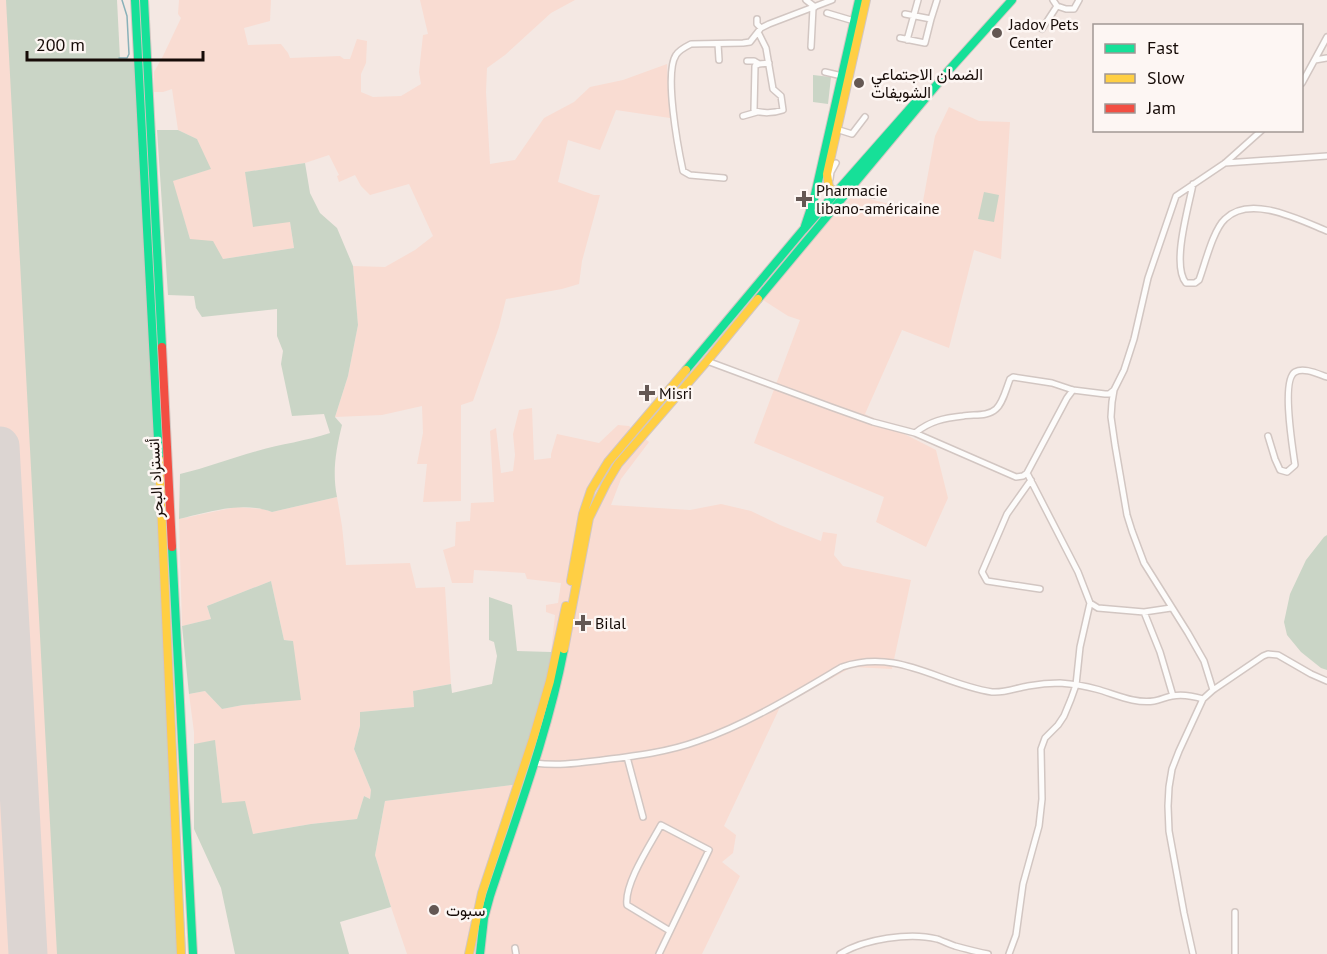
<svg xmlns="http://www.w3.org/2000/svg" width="1327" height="954" viewBox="0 0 1327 954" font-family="'PT Sans',Vazirmatn,sans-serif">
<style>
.built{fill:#f9dcd2}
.green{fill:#cad5c6}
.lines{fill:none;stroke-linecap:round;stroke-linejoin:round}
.stream{stroke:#89b1b9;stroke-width:1.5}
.taxiway{stroke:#dcd5d2;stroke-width:16}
.runway{stroke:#dcd5d2;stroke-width:39}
.street-casing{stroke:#d2c6c2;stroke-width:8}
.fast-casing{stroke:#d2c6c2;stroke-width:10}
.slow-casing{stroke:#d2c6c2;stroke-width:10}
.jam-casing{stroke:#d2c6c2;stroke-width:10}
.street{stroke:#fdfcfb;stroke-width:5}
.fast{stroke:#16e098;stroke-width:8}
.slow{stroke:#ffcf43;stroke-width:8}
.jam{stroke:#f24e42;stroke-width:8}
.poi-dot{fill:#645854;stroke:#fdf6f3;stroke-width:2}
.labels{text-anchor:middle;stroke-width:5;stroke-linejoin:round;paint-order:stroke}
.poi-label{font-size:16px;fill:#160b07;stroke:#fdf6f3;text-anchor:start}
.street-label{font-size:16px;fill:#160b07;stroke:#fdf6f3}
</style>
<rect width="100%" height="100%" fill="#f4e8e3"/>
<path class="built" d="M0,0H112L177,954H0Z
M179,0H271L270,21L244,28L248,45L281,44L288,53L290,58L340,56L344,59H350L357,39L367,41L366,63L361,74V92L373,97L401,96L421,84L419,72L423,35L428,34L420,0H575L551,13L505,55L487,68L486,92L490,164L515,160L544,118L574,102L590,87L623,80L667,64L670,118L616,110L600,150L568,140L558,182L594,195H600L582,261L579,284L562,289L506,299L499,327L473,401L461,405V501L423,502L427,464H417L423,433L422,406L382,415L335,417L348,376L358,325L353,266L385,267L415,250L433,236L409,184L370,195L361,186L355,175L339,182L337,176L339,175L329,155L305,163L245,172L290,222L294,248L223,259L190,239L172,181L210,169L197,139L178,130L172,89L163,92H154V72L163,56L181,18L178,14Z
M949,107L979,121L1010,122L1001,259L974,250L949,348L902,330L865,414L936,450L948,498L926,547L876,522L884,497L754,443L800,320L788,316L763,300L823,227L853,195L921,212L935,136Z
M532,408L534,460L551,458V454L557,434L599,443L618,425L629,426L649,442L621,479L611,505L690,510L721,504L751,511L780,525L821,541L823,532L837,534L834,555L843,566L911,580L892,669L852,667L780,707L724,826L736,835L733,853L722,862L740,876L702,954H407L391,907L375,855L385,801L519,784L566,655L551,652L555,615L546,612V605L558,603L561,583L527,579L525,573L474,570L473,583H452L443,550L455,546L456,522L470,521L471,503L494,502L490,431L496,428L501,473L513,471L515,455L513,434L519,410Z
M337,497L342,526L346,565L410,563L416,588L445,587L451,684L413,691L414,707L360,712V726L354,749L371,790L370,799L364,796L357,819L311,824L253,834L222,803L215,741L194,744V732L189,694L205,691L222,709L243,705L256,704L293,641L284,640L271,581L207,606L211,619L182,626L179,519L236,507L263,509L272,512Z"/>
<path class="green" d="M6,0H117L120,59H138L186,954H57Z
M813,75L831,77L828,104L813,102Z
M157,130H178L197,139L211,169L173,181L190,239L213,241L223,259L294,248L290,222L253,227L245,172L305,163L310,193L320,213L337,228L353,266L358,325L348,376L335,417L342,425C336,450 332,472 337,497L272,512C242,501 209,512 179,519L180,474C206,468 231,458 257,451C281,444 306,441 330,433L324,414L292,416L281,364L283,351L277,336V309L202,317L196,308L194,296L168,295Z
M984,192L999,195L994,222L978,219Z
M1327,535V670L1321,668L1301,652L1287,635L1284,622L1290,594L1306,560L1324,537Z
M271,581L284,640L293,641L301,700L243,705L222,709L205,691L189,694L182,626L211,619L207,606Z
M489,597L512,605L517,651L551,652L567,656L519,784L385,801L375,855L391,907L340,922L349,954H235L221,888L194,829V744L215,740L222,803L245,801L253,834L311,824L357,819L364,796L370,799L371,790L354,749L360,726V712L414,707L413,691L451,684L452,693L492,684L497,656L494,642L489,640Z"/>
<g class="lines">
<path class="stream" d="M119,58H127L129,54L127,16L122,0"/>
<path class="taxiway" d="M0,471L1,462
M20,954L24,876"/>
<path class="runway" d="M0,446L28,954"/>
<g class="street-casing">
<path id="street" d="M806,0L815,7
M1057,6L1066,9H1074L1079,0
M827,13L854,21
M905,14L931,19L937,0
M757,19V24L761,28
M1042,29L1057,6L1053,0
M758,32L766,48L773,89L781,96L783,110C774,113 762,114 754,110L755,66L759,64L769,63
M900,38L925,43L931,19
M907,40L918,0
M718,44L719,60
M811,47L813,8
M1315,60L1327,58
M747,61H754L759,64
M825,72L842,76
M1302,83L1327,37
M743,116L757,112
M836,129L852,134L865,117
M1225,163L1327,156
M724,178L690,175L683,171C678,148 664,73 676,55C679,50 685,47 691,44L743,43L750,42L761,28L769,24L832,0
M830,179L831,172L836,163
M1193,184C1189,206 1171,265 1186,283H1195L1199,280C1205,264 1213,230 1225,219C1250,194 1300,220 1327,231
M850,189L873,195
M707,361L831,407L873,422L915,433L1016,477L1023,476L1027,473L1067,398L1073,390
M915,433C930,421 944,418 963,416C974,414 987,417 996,409C1003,403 1006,389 1010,379L1013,377L1052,383L1073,390L1105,394H1109L1114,390
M1268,436L1275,459L1280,470L1287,472L1295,465C1293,450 1281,380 1295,372C1304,367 1318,374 1327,377
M1027,473L1078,572L1090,603L1098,608L1144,612L1160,652L1173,696
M1031,480L1007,514L982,572L987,581L1040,589
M1144,612L1171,608
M1213,690L1204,661L1188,633L1144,563L1132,531L1127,515L1115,445L1111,417L1112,402L1114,390L1124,370L1134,339L1148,278L1176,196L1225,163L1262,130
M627,757L643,817
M534,763C560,766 578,763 603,760C635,756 668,752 698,741C746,725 798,693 842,667C899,648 939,684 992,692C1005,693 1016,688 1028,686C1039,684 1050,683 1060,683C1072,684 1085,686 1096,689C1115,694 1134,704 1154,701C1160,700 1166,697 1172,696C1182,694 1193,696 1203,699
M515,948L516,954
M659,954L709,850L661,825C650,845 624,884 627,905L670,931
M840,954C864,939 910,932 937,939C943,941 949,944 955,946C966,949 977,952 988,954
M1009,954L1016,935L1023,884L1039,826L1042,799L1041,749L1045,738L1058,725L1064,716L1071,699L1076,685L1080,647L1090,603
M1193,954L1184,913L1169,831L1168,806L1169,787L1172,769L1179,751L1203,699L1213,690L1263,656L1268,654L1278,655L1311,674L1327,681
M1235,954V912"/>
</g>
<g class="fast-casing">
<path id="fast" d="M135,0L159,459
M144,0L162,347
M805,226L814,199L859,0
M758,299L949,70L1012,0
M686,370L803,230L921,96
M172,547L193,954
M480,954L484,918L490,896C517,814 548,733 564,649"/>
</g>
<g class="slow-casing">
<path id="slow" d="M836,193L829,187L827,174L866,0
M159,459L181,954
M571,581L583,514L591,490L608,462L686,370
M564,649L589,518L606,484L618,464L707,361L758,299
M469,954L482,893L533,739L550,681L566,606"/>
</g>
<g class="jam-casing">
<path id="jam" d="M162,347L172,547"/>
</g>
<use href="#street" class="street"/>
<use href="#fast" class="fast"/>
<use href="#slow" class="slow"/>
<use href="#jam" class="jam"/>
</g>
<g class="poi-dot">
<circle cx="997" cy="33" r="6"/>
<circle cx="859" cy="83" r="6"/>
<path d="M801 190h6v6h6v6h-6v6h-6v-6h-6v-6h6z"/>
<path d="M644 384h6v6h6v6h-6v6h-6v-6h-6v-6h6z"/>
<path d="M580 614h6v6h6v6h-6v6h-6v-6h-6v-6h6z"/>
<circle cx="434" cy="910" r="6"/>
</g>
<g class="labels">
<g class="poi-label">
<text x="1009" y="30">Jadov Pets<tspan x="1009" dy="18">Center</tspan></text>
<text x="871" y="80">الضمان الاجتماعي<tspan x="871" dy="18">الشويفات</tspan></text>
<text x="816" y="196">Pharmacie<tspan x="816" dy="18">libano-américaine</tspan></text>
<text x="659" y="399">Misri</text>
<text x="595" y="629">Bilal</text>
<text x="446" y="916">سبوت</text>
</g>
<g class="street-label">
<text transform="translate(155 478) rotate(-93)" y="6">أتستراد البحر</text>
</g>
</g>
<rect x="1093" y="24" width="210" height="108" fill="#fdf6f3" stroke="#a19895" stroke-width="1.5"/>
<rect x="1105" y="44" width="30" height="9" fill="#16e098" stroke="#a19895" stroke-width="1.5"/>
<text x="1147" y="54" font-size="18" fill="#160b07">Fast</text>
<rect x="1105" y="74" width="30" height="9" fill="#ffcf43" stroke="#a19895" stroke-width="1.5"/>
<text x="1147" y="84" font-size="18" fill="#160b07">Slow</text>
<rect x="1105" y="104" width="30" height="9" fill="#f24e42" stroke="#a19895" stroke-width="1.5"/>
<text x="1147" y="114" font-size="18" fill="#160b07">Jam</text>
<path d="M27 51v9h176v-9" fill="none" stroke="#160b07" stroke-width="3"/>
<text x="36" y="51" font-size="18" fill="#160b07" stroke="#fdf6f3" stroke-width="4.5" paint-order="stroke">200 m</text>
</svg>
